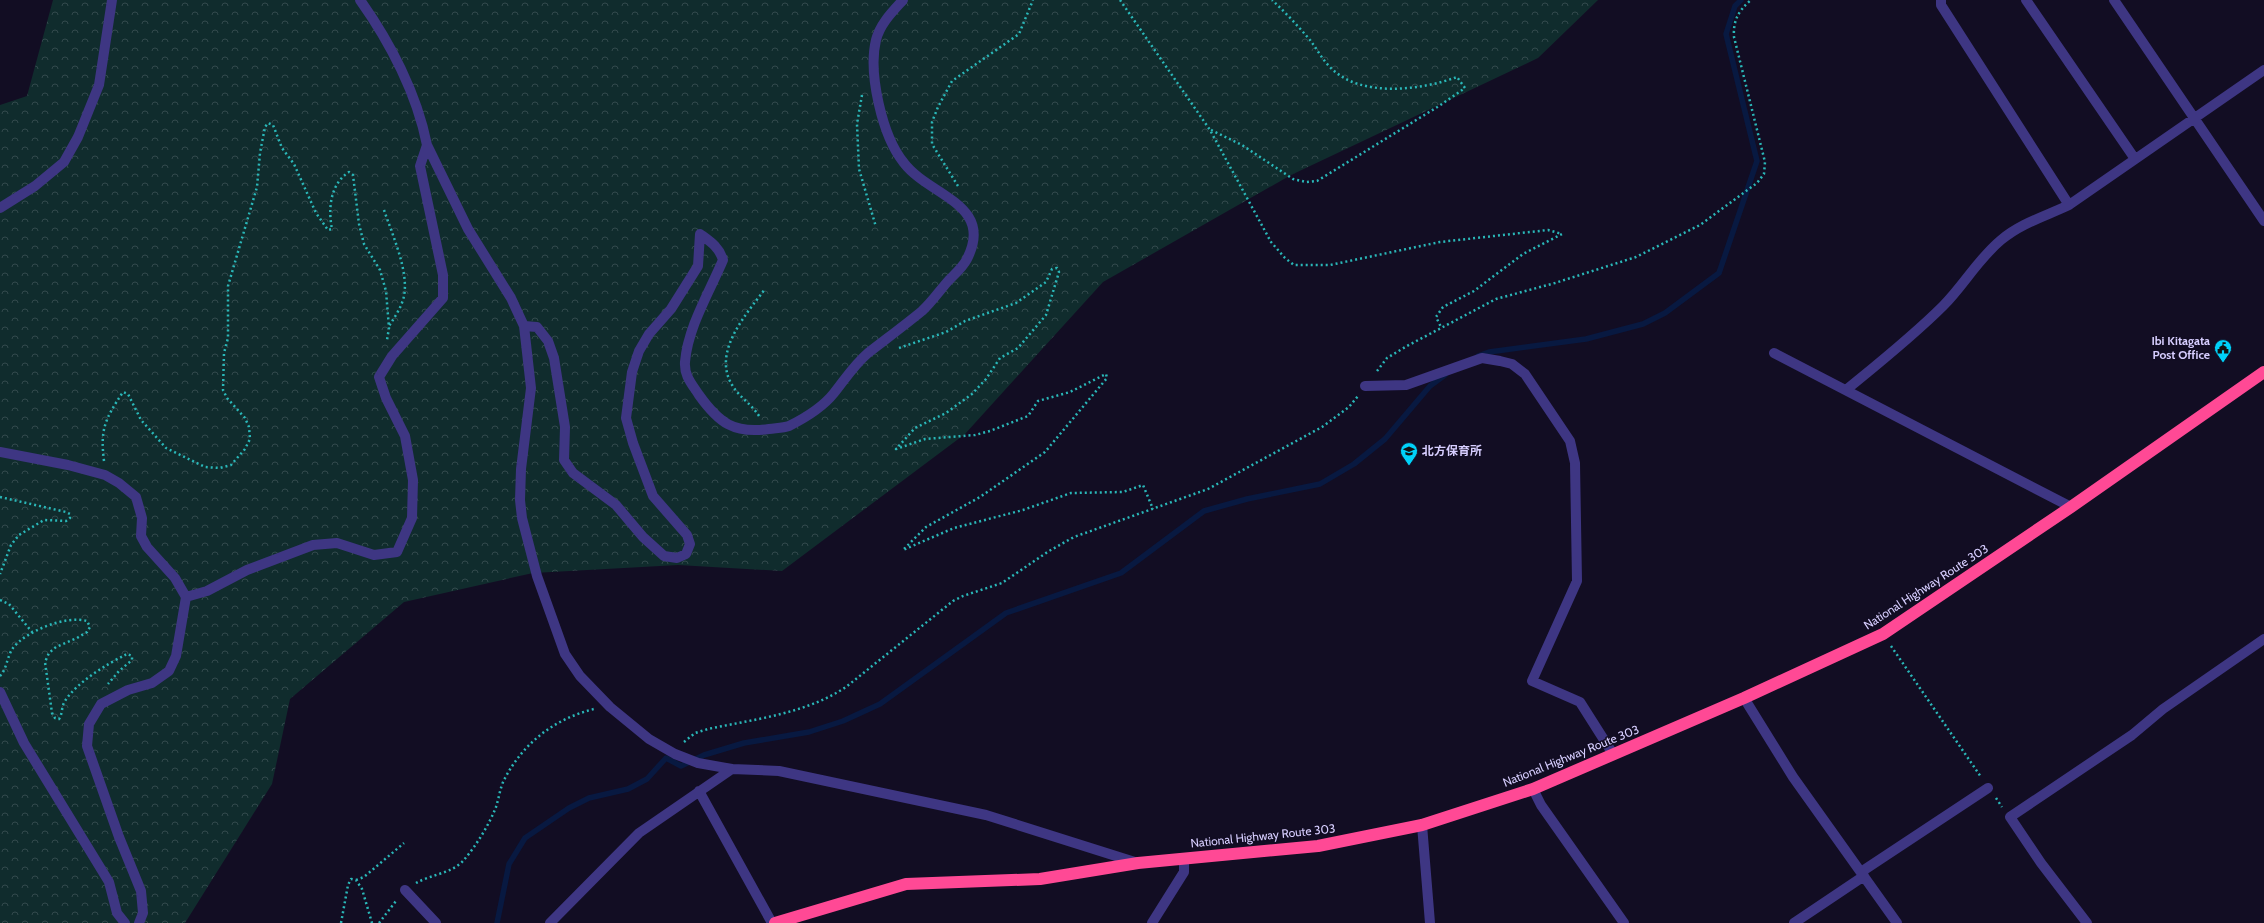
<svg xmlns="http://www.w3.org/2000/svg" width="2264" height="923" viewBox="0 0 2264 923" font-family="Cabin,'Noto Sans JP',sans-serif">
<style>
.forest{fill:url(#forest-crowns)}
.lines{fill:none;stroke-linecap:round;stroke-linejoin:round}
.stream{stroke:#081941;stroke-width:5.5}
.path{stroke:#2ab7b8;stroke-width:2.5;stroke-dasharray:2 3;stroke-linecap:butt}
.minor{stroke:#3e3683;stroke-width:10}
.highway{stroke:#ff4995;stroke-width:12}
.labels{text-anchor:middle;stroke-width:3;stroke-linejoin:round;paint-order:stroke}
.poi-label{font-size:12px;font-weight:bold;fill:#d7ceff;stroke:#120d23;text-anchor:end}
.street-label{font-size:12px;fill:#d7ceff;stroke:#120d23}
</style>
<defs>
<pattern id="forest-crowns" width="20" height="18" patternUnits="userSpaceOnUse"><rect width="20" height="18" fill="#102c2d"/><path d="M2 6a3 3 0 1 1 6 0M12 15a3 3 0 1 1 6 0" fill="none" stroke="#32494c"/></pattern>
</defs>
<rect width="100%" height="100%" fill="#120d23"/>
<path class="forest" d="M53,0H1598L1538,58L1291,175L1103,282L965,434L782,571L678,565L533,573L404,602L290,699L272,784L185,923H0V105L27,96Z"/>
<g class="lines">
<path class="stream" d="M1478,356L1489,352L1586,339L1643,324L1665,313L1719,273L1757,161L1726,34L1735,6L1741,0
M497,923L509,864L525,838L569,808L589,798L628,789L647,779L666,758L681,766L704,755L744,743L809,732L843,721L880,704L1006,613L1121,573L1204,511L1247,499L1320,484L1354,464L1385,439L1430,386L1445,375"/>
<path class="path" d="M1120,0L1210,130L1271,242L1285,258L1294,265H1330L1440,242L1548,230L1562,234L1523,254L1474,291L1443,307L1436,317L1441,327
M862,95L857,124L859,169L876,227
M1211,130L1242,145L1293,179L1306,182L1317,181L1439,106L1465,88L1457,77C1422,90 1362,98 1332,69C1323,61 1317,49 1310,40C1298,26 1285,12 1272,0
M958,186L932,144V122L938,107L952,81L1019,34L1033,0
M384,210C392,234 409,271 404,296C402,306 395,317 389,326
M899,348L946,332L965,321L1016,303L1046,282L1052,269L1057,268L1059,272L1046,315L1018,348L1000,358L986,379L972,394L946,413L915,428L896,449L925,439L975,435L990,431L1028,416L1038,401L1070,392L1106,374L1107,378L1045,452L980,497L926,527L903,550L954,528L1023,510L1071,493L1123,492L1143,485L1153,509
M1377,371L1387,358L1407,346L1496,299L1555,283L1636,257L1700,225L1757,183L1764,174L1765,162L1734,37C1733,21 1738,11 1751,0
M759,416C752,405 741,398 734,388C710,354 745,316 765,289
M104,461C100,429 105,419 123,392L128,394L141,420L166,448L205,467L220,468L231,465L245,449L250,439L249,427L245,418L227,398L223,390L224,353L228,338V286L257,187L260,153L265,127L268,123L273,125L282,148L294,164L316,213L328,230L332,229C328,209 330,184 349,172L353,175L359,224L364,244L380,270L386,291L389,328L387,340
M0,497L66,512L70,514V518L66,521L44,520L19,535L11,545L0,574
M0,600L9,604L32,632
M1891,646L1981,777
M0,676C7,669 7,656 13,648C26,631 66,615 87,621L90,627L87,632L77,638L56,647L49,653L45,662L52,713L55,718L59,719C63,713 61,707 65,701C77,682 107,664 127,654L132,656V660L119,671L108,684
M684,742L695,733L708,729C755,719 805,714 846,687L953,601L963,596L1002,583L1049,551L1074,537L1208,489L1322,427L1349,407L1358,396
M1996,798L2002,807
M356,880L364,877L404,843
M416,883C430,875 452,873 463,861C476,846 489,825 496,807C499,798 500,788 504,780C523,743 554,719 594,709
M341,923L348,885L351,879L356,880L362,889L372,923
M379,923L396,901"/>
<path class="minor" d="M360,0C390,42 417,94 427,145L468,229L511,298L524,326L531,388L521,469L520,500L522,518L537,576L565,654L580,676L610,707L649,739L675,754L698,763L732,769L779,771L986,815L1138,863
M1941,0V5L2069,205L2264,70
M2026,0L2135,159
M2114,0L2264,221
M0,208L35,186L64,162L78,137L99,85L112,0
M524,326L537,327L548,341L554,358L565,427L564,460L573,473L616,505L643,537L664,556L677,558L686,554L690,544L687,535L653,496L633,443L626,418L632,372L639,351L649,334L671,309L698,266L700,234C711,242 719,247 723,260C709,293 688,327 685,362C684,376 692,384 699,395C719,423 734,434 769,429C776,428 783,428 789,426C805,418 823,407 834,393C846,378 854,365 868,353C886,339 905,325 922,311C932,302 940,290 949,280C955,274 963,267 967,259C995,204 929,196 904,163C882,136 868,73 876,40C880,24 892,12 903,0
M1774,353L2071,507
M1365,386L1406,385L1482,358L1500,361L1512,364L1525,374L1570,441L1575,463L1577,581L1532,681L1580,702L1613,754
M1846,390C1879,363 1913,336 1943,306C1964,285 1978,259 2001,240C2021,223 2046,216 2069,205
M0,452L68,465L105,475L119,483L136,497L142,518L141,536L147,547L175,578L186,597L176,656L169,671L152,683L128,690L101,704L89,724L87,746L119,837L141,891L143,913L139,923
M186,597L207,591L247,570L313,545L337,543L374,555L397,552L412,518L413,480L405,436L386,398L379,377L392,356L443,298V275L420,166L427,145
M0,692L24,743L109,882L117,913L125,923
M1744,698L1793,777L1897,923
M1533,789L1541,805L1624,923
M699,791L772,923
M1422,825L1430,923
M1861,872L1988,788
M405,890L436,923
M550,923L639,833L732,769
M1152,923L1184,872V859
M1794,923L1864,876
M2087,923L2041,863L2010,817L2132,735L2163,709L2264,639"/>
<path class="highway" d="M775,923L906,884L1040,879L1138,863L1318,846L1422,825L1533,789L1744,698L1883,634L2071,507L2264,372"/>
</g>
<defs>
<g id="civic-pin" transform="scale(0.9)"><path d="M0 17L-7.5 6A9.5 9.5 0 1 1 7.5 6Z" fill="#00d1f9" stroke="#120d23"/><path d="M-.6-6.5H3V-4.5H.6V-3L4-1V1h2V6H-6V1h2V-1L-.6-3ZM-1.2 2.5V6h2.4V2.5Z" fill="#111"/></g>
<g id="school-pin" transform="scale(0.9)"><path d="M0 17L-7.5 6A9.5 9.5 0 1 1 7.5 6Z" fill="#00d1f9" stroke="#120d23"/><path d="M0-5L7-2L0 1L-7-2ZM-4 1L0 2.5L4 1V4Q0 6-4 4Z" fill="#111"/></g>
</defs>
<g fill-rule="evenodd">
<use href="#civic-pin" x="2223" y="348"/>
<use href="#school-pin" x="1409" y="451"/>
</g>
<g class="labels">
<g class="poi-label">
<text x="2210" y="345">Ibi Kitagata<tspan x="2210" dy="14">Post Office</tspan></text>
<text x="1422" y="455" text-anchor="start">北方保育所</text>
</g>
<g class="street-label">
<text transform="translate(1926 587) rotate(-33)" y="4">National Highway Route 303</text>
<text transform="translate(1571 756) rotate(-22)" y="4">National Highway Route 303</text>
<text transform="translate(1263 836) rotate(-6)" y="4">National Highway Route 303</text>
</g>
</g>
</svg>
